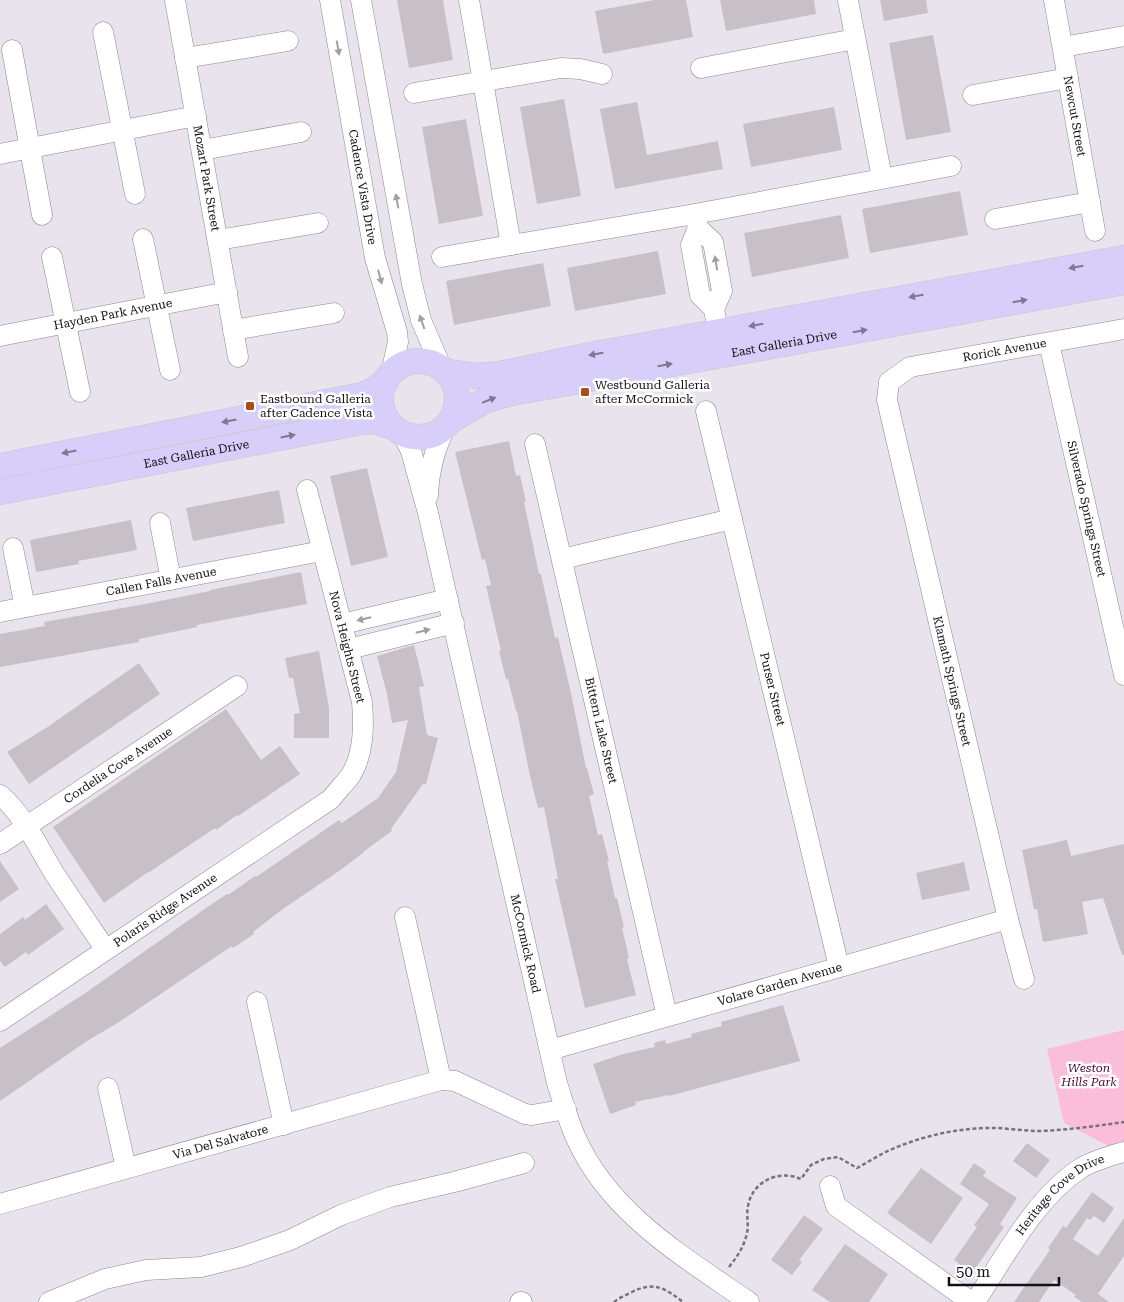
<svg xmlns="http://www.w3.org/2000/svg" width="1124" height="1302" viewBox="0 0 1124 1302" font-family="'Roboto Serif',serif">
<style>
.green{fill:#fabdda}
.building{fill:#c8c0c7}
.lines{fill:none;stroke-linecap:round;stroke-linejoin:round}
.minor-casing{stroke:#8b868f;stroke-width:21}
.major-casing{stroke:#c6c6c7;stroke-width:26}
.path{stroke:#777379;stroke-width:2.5;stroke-dasharray:4 2.5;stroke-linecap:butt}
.minor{stroke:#fff;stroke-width:20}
.major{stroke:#d7cff9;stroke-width:25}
.oneway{fill:#a09fa1}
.oneway2{fill:#7e7992}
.poi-dot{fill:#af4c15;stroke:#fff;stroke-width:2}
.labels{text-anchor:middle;stroke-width:5;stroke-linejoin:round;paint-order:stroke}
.street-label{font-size:12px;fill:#121014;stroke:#fff}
.poi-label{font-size:12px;fill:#121014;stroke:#fff;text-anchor:start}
.park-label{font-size:12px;font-style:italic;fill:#520936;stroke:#fff}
</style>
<rect width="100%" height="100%" fill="#e9e3ed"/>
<path class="green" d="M1124,1030V1153H1122L1064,1123L1047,1049Z"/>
<path class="building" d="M397,0H443L453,60L409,68Z
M654,0H686L693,37L603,54L595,11Z
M720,0H814L816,14L726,31Z
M880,0H926L928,13L884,21Z
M933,35L951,132L906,140L889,43Z
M564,99L581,196L537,204L520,107Z
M637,102L647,155L718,141L723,169L615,189L600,109Z
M834,107L842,150L751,167L743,124Z
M466,119L483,216L439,224L422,127Z
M960,191L968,235L870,253L862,209Z
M841,215L849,258L752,277L744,233Z
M658,251L666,294L575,311L567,268Z
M543,263L551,306L454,325L446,281Z
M509,441L516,476L520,475L526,502H524L539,574H541L555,638L558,637L572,698L586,768H587L594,794L589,796L598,835L602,834L609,861H607L615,898H617L624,927L622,928L629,958L627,959L636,995L585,1008L555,879H558L544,807L538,808L530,776L517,711H516L508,679H506L499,651H501L486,586L491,585L485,559L482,560L455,452Z
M367,468L388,557L351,566L330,476Z
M279,490L285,523L193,541L186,508Z
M131,520L137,550L78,561L79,564L36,572L30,540Z
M301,572L307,604L197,625V627L139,639V642L0,667V634L45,626L44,622L145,604L210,591V590Z
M414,645L424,686L419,687L427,735L438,738L426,784H423L391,829L392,831L363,852V853L339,871L280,911L253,932L254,934L233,948L232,946L116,1024L87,1041L0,1101V1048L84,994L206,908L227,894L228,895L255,876L256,877L339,820L342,823L378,798L396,772L408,720L392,723L387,694L377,656Z
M319,651L329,708V738H294V714L300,713L293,678H289L285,658Z
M139,663L160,694L29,784L7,752L46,728Z
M226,709L261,760L280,746L300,774L238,816L237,815L216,830L215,828L148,873V872L104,903L53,827Z
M1067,840L1071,856L1124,844V955H1122L1103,898L1082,902L1088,934L1043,942L1037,909H1034L1022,850Z
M0,861L19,889L0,902Z
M964,862L970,890L922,900L916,873Z
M46,904L64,929L28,955L26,952L5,967L0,961V934L23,917L25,920Z
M783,1005L800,1061L669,1096V1095L635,1102L636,1105L610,1114L593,1064L623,1054L655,1047L654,1043L665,1040L666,1044L692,1037L691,1034L722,1026L721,1022Z
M1027,1143L1050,1160L1036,1178L1013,1161Z
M974,1163L986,1171L983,1176L1017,1198L1000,1224L1004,1227L972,1273L954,1260L977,1227L974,1225L989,1204L960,1184Z
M921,1168L963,1198L931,1244L887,1213Z
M1092,1192L1114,1208L1104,1223L1094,1216L1090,1220L1087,1218L1073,1239L1098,1256L1124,1218V1256L1098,1294L1109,1302H1082L1074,1297L1076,1295L1054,1280L1039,1302H1014L1050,1250L1048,1248L1063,1226L1066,1228Z
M804,1215L823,1229L799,1260L802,1262L792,1275L771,1260Z
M845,1244L888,1274L869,1302H830L812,1290Z"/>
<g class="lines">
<g class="minor-casing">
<g id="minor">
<path id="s1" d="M175,0L238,357"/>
<path id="s2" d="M330,0L375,258L397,332L398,342L391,373"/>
<path d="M361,0L412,284L421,320L441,367"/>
<path d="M469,0L511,245L695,214"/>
<path d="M848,0L882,178"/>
<path id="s3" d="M1054,0L1095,231"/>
<path d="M103,32L135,194"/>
<path d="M1063,47L1124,36"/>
<path d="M12,50L42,215"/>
<path d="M185,58L288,41"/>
<path d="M701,68L855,39"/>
<path d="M414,93L561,68L580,69L602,74"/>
<path d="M973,95L1068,78"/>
<path d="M202,150L301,132"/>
<path d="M0,154L196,116"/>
<path d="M995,219L1090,202"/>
<path d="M698,228L695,214L951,166"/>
<path d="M143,239L170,370"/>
<path d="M218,240L318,223"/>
<path d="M52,257L80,392"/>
<path d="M442,257L511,245"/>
<path d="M714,309L700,295L691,245L698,228L713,242L722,291L714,309L718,332"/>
<path d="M233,330L334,313"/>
<path id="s4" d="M0,336L227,292"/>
<path id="s5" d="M1049,343L1124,675"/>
<path id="s6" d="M706,411L839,967"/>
<path id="s7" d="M402,433L411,451L428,513L557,1083C563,1101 568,1121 576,1138C609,1213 684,1257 749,1302"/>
<path id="s8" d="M535,444L667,1016"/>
<path d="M428,496C429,470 434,449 446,427"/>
<path d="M160,523L171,580"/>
<path d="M13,548L25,607"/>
<path d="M562,559L732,519"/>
<path id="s9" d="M0,612L322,551"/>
<path d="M342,624L448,599"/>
<path d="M349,649L454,623"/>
<path d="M0,795C24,815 38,847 54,873C71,899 89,925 106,950"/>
<path id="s10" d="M0,844L237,686"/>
<path d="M405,917L441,1080"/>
<path id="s11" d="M1024,979L1008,919L887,400L889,382L910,367L1124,329"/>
<path d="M257,1002L284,1125"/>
<path id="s12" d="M0,1021L331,799C337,791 345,783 351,775C364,753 364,726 362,702L307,490"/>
<path id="s13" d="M550,1050L1008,919"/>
<path d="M108,1088L126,1168"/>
<path d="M830,1186L836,1206L971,1302"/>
<path id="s14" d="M0,1204L441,1080L455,1081L525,1114L532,1115L566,1109"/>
<path d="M49,1302L105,1279L146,1270L201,1267L241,1257L290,1240L341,1215L390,1197L454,1182L524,1163"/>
<path d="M520,1302H522"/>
<path id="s15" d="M975,1302C1005,1257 1035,1198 1081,1168C1091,1162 1112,1155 1124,1152"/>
</g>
</g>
<g class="major-casing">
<g id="major">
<circle cx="419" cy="399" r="38"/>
<path d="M447,372L476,376L500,374L590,355L1124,258"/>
<path id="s16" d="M450,421L484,401L507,394L1124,282"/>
<path d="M0,466L362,395L376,389L387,379"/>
<path id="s17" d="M0,492L361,422L373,421L393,427"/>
</g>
</g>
<path class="path" d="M729,1267C737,1257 744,1247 747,1233C749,1225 746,1215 748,1206C752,1182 778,1169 801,1179L811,1165L824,1159L838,1157L857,1168C868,1162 879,1155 890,1150C924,1135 962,1127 998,1128C1012,1129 1026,1131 1040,1131C1069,1130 1096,1126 1124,1122
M614,1302C619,1298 626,1295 632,1292C654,1281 665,1288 683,1302"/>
<use href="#minor" class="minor"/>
<use href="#major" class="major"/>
</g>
<defs><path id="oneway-solid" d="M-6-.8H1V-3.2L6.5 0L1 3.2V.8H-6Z" transform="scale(1.25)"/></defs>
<g class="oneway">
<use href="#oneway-solid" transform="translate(338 48) rotate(80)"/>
<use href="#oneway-solid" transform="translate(397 201) rotate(-100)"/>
<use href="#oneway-solid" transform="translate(716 263) rotate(-100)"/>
<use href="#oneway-solid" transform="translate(380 277) rotate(75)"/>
<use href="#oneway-solid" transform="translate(422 322) rotate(-109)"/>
<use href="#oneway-solid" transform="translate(364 619) rotate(167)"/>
<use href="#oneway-solid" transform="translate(423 631) rotate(-14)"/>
</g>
<g class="oneway2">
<use href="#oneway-solid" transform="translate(1076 267) rotate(170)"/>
<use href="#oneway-solid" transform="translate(916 296) rotate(170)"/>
<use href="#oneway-solid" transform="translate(1020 301) rotate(-10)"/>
<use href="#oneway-solid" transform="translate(756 325) rotate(170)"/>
<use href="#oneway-solid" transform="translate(860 331) rotate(-10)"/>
<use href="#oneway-solid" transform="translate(596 354) rotate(170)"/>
<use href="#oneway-solid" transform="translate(665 365) rotate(-10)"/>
<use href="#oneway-solid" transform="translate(489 400) rotate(-22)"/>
<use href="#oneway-solid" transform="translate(229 421) rotate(169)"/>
<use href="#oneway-solid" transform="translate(288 436) rotate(-11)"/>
<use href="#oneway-solid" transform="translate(69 452) rotate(169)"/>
</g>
<g class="poi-dot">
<rect x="580" y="387" width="10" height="10" rx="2.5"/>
<rect x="245" y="401" width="10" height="10" rx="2.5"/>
</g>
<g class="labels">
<g class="street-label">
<text dy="4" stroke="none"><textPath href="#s3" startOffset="118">Newcut Street</textPath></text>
<text dy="4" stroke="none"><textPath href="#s1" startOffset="181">Mozart Park Street</textPath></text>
<text dy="4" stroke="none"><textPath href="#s2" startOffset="190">Cadence Vista Drive</textPath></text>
<text dy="4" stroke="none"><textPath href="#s4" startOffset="115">Hayden Park Avenue</textPath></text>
<text dy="4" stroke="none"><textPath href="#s16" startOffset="345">East Galleria Drive</textPath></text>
<text dy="4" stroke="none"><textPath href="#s11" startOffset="735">Rorick Avenue</textPath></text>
<text dy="4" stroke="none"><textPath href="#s17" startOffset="200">East Galleria Drive</textPath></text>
<text dy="4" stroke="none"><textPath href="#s5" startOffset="170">Silverado Springs Street</textPath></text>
<text dy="4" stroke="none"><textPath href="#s9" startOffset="164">Callen Falls Avenue</textPath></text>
<text transform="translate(347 647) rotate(76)" y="4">Nova Heights Street</text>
<text transform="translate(952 681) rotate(77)" y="4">Klamath Springs Street</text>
<text dy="4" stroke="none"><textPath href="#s6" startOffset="286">Purser Street</textPath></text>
<text dy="4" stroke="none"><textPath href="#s8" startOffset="294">Bittern Lake Street</textPath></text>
<text dy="4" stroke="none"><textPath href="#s10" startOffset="142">Cordelia Cove Avenue</textPath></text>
<text dy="4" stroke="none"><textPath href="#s12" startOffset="199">Polaris Ridge Avenue</textPath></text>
<text dy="4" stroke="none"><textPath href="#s7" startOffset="526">McCormick Road</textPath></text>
<text dy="4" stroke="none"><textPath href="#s13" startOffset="239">Volare Garden Avenue</textPath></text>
<text dy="4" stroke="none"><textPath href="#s14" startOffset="229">Via Del Salvatore</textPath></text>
<text dy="4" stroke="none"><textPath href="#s15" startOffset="139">Heritage Cove Drive</textPath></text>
</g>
<g class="poi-label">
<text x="595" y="389">Westbound Galleria<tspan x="595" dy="14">after McCormick</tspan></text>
<text x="260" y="403">Eastbound Galleria<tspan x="260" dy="14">after Cadence Vista</tspan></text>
</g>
<g class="park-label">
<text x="1089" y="1072">Weston<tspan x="1089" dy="14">Hills Park</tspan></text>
</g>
</g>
<path d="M949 1277v8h110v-8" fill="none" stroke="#121014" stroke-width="2.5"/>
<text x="956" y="1277" font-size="15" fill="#121014" stroke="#ffffff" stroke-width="4" paint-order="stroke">50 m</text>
</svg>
